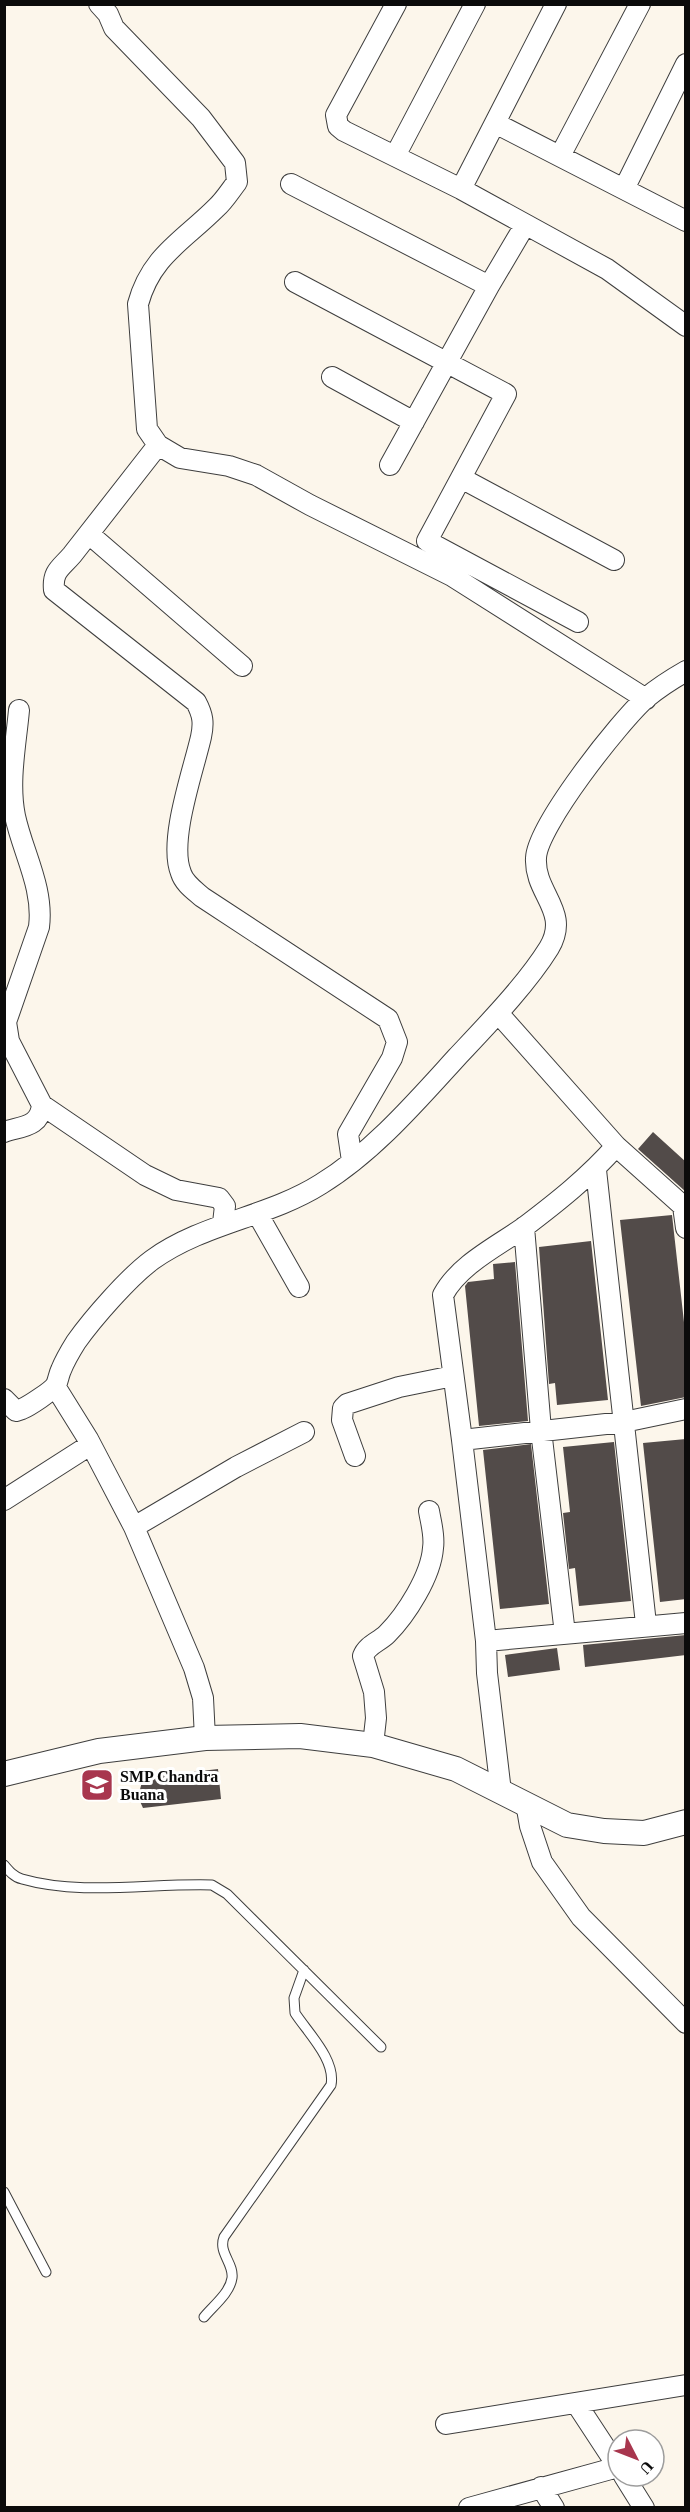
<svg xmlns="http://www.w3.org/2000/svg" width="690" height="2512" viewBox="0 0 690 2512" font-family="Georgia,serif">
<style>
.building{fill:#524b49}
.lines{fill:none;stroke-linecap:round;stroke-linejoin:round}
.service-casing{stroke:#3e3e3e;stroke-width:11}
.minor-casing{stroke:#3e3e3e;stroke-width:22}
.tertiary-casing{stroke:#3e3e3e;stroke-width:26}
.service{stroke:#fff;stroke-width:9}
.minor{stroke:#fff;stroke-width:20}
.tertiary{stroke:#fff;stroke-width:24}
.labels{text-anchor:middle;stroke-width:6;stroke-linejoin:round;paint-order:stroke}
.poi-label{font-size:16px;font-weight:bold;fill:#0b0b0b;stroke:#fff;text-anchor:start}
</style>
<rect width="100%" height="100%" fill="#fcf6eb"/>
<path class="building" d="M653,1132L686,1162V1192L638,1149Z
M672,1215L686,1340V1397L641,1406L620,1220Z
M591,1241L608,1400L557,1405L555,1383L549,1384L539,1247Z
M515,1262L528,1421L479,1426L465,1286L468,1282L494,1279L493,1264Z
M686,1439V1599L660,1602L643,1443Z
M614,1442L631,1601L579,1606L575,1568L569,1569L563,1513L570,1512L563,1447Z
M531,1444L549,1604L500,1609L483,1450Z
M686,1635V1655L585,1667L583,1645Z
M557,1648L560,1670L508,1677L505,1655Z
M218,1769L221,1799L143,1808L138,1797L143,1778Z"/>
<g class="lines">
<g class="service-casing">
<path id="service" d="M4,1865C9,1871 14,1877 22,1879C81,1896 151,1883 212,1885L227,1894L381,2047
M4,2192L46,2272
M204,2317C213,2306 230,2293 232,2278C234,2263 218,2253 224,2237L331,2085C336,2060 308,2033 295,2013L294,1998L304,1970"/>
</g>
<g class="minor-casing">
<path id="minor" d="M99,4L108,14L114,28L201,118L235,163L237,182C230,191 224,201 216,208C183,241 151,256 138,304L147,429L158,445L180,458L229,466L256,475L310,505L452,576L646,699
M396,4L336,115L338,126L344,131L461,189
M556,4L461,189L607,269L686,326
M495,123L686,221
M395,156L475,4
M560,156L640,4
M291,184L489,286
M624,189L686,64
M295,282L506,394L427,541L578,622
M332,377L414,422
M158,445L72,555C61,568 52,571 54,590L196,702C203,715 204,723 201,737C193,772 168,841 181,873C184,883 194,890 202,897L388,1019L397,1042L392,1058L348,1134L352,1161
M390,465L489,286L525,225
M461,478L614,560
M89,534L242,666
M498,1013L616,1146L683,1206L686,1228
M42,1105L145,1175L176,1190L219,1198L225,1206L223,1223
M4,1132C22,1126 40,1127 42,1105L9,1041L6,1022L39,927C44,888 23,853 15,816C8,782 16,744 19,710
M596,1170L646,1624
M257,1213L299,1287
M524,1227L541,1430L565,1634
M55,1386L88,1439L134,1527L194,1668L203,1698L205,1738
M4,1399L16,1411L22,1409C29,1406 52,1391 56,1385C58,1381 59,1374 61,1370C65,1360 71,1350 76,1342C93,1318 129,1277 152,1260C203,1223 269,1217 321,1184C373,1152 416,1102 457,1057C487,1025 526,985 549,948C571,911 534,894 536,858C537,826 620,721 646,698C658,688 672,679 686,671
M462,1440L443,1295C459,1265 496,1247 523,1228C556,1203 589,1177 616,1146
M355,1456L342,1420L343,1408L347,1404L399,1387L453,1376
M4,1500L90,1445
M134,1527L236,1467L304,1432
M486,1641L462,1440L624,1422L686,1409
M373,1745L376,1718L374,1692L363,1656C367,1645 379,1642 387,1634C406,1615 431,1576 433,1548C435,1536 431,1523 429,1511
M501,1792L487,1673L486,1641L686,1623
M526,1803L530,1826L542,1862L581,1917L686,2023
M576,2403L618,2467
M446,2424L686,2385
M624,2476L644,2508
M541,2487L554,2508
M469,2508L618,2467"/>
</g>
<g class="tertiary-casing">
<path id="tertiary" d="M4,1774L99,1751L205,1738L300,1736L373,1745L456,1769L567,1825L604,1831L644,1833L686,1822"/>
</g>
<use href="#service" class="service"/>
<use href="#minor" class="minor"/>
<use href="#tertiary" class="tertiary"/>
</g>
<defs>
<g id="school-square" transform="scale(1.725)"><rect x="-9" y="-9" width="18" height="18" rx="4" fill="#a8364e" stroke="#fff"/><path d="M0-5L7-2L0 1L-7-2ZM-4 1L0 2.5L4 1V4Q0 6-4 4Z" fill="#fff"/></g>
</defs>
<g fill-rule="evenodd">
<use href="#school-square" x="97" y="1785"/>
</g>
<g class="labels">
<g class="poi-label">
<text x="120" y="1782">SMP Chandra<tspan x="120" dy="18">Buana</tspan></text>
</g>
</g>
<rect width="690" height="2512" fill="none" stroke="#0b0b0b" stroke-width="12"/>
<g transform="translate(636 2458) rotate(132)"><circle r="28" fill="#ffffff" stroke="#9d9d9d" stroke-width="1.5"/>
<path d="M0-4.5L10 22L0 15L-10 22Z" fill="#a8364e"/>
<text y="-9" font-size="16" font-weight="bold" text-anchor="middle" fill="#0b0b0b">U</text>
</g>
</svg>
